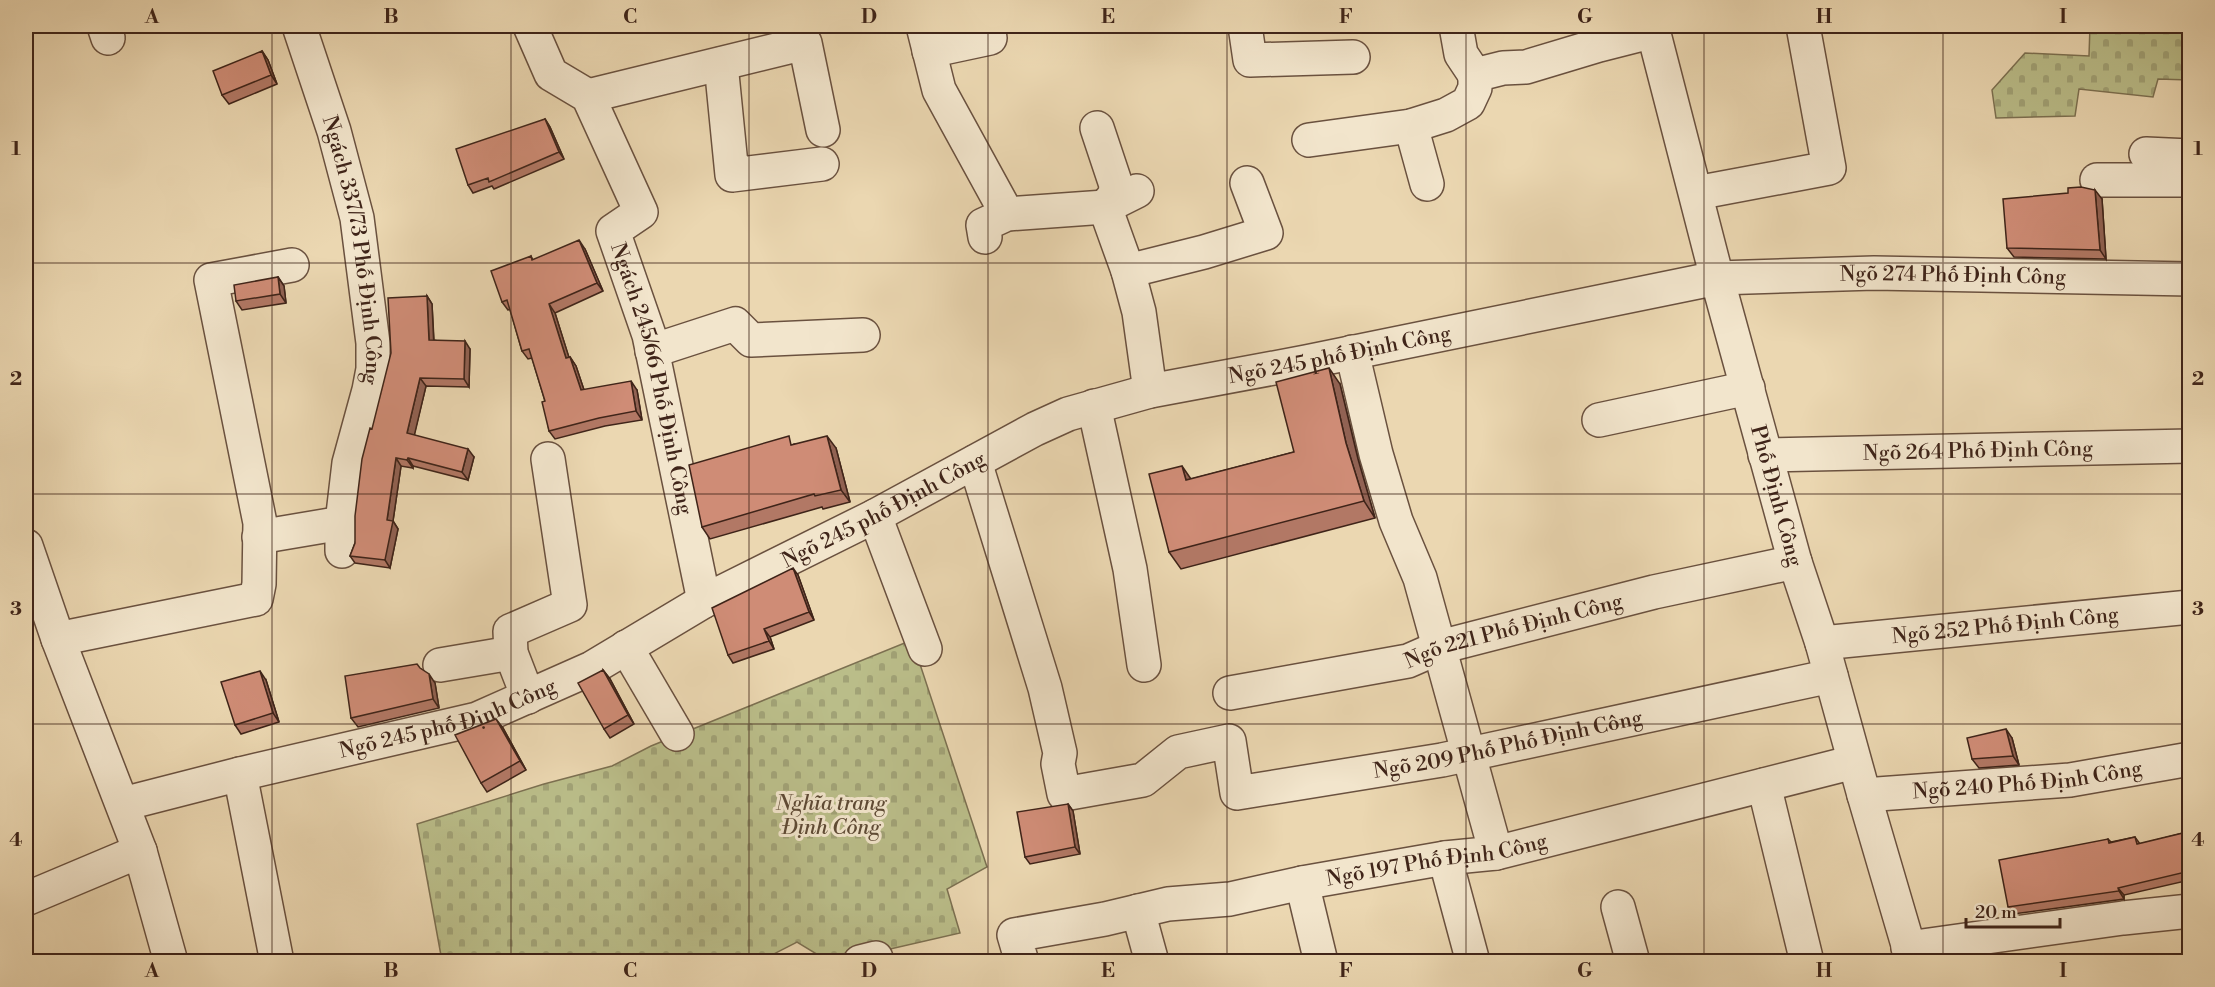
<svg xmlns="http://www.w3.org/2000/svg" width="2215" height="987" viewBox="0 0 2215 987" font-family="'Libre Bodoni',serif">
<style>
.cemetery{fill:url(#cemetery-stones);stroke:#7c7051;stroke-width:1.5}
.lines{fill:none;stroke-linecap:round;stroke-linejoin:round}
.minor-casing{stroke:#6a513f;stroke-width:36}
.minor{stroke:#f2e5cc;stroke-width:33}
.wall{fill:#b27865;stroke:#3f2419;stroke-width:1.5}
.shaded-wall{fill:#916253;stroke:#3f2419;stroke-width:1.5}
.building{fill:#cf8c76;stroke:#3f2419;stroke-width:1.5}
.grid{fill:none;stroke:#3f2419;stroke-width:1.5;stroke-opacity:0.55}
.labels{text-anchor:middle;stroke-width:6;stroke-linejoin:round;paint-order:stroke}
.street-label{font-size:21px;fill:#3f2419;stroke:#f2e5cc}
.park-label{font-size:21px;font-style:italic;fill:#5e4a35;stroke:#f2e5cc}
.neatline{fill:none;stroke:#3f2419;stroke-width:2}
.grid-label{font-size:20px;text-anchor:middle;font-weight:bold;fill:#3f2419}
</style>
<defs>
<pattern id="cemetery-stones" width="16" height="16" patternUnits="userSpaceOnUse" patternTransform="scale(1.5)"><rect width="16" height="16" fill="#babd89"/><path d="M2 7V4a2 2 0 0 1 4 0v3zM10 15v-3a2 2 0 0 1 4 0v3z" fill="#a1a276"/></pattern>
</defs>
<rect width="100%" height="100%" fill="#ebd7b1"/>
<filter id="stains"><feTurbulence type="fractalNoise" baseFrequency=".00333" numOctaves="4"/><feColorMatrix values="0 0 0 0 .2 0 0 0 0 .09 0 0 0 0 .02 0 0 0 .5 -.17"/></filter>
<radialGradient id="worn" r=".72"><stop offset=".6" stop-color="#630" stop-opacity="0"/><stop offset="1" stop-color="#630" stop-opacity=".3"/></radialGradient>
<path class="cemetery" d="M2090,26H2189V80L2158,79L2153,97L2079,89L2075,116L1996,118L1992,90L2025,53L2089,56Z
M912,640L987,867L947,889L960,933L838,961H828L797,942L760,961H442L417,824L544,784L612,766L651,746Z"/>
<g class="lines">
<g class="minor-casing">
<g id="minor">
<path d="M104,26L108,38"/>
<path id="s1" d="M299,26L334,131L357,218L373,343V369L369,390L349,463L342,523V551"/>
<path id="s2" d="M530,26L551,74L588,96L641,212L613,231L649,335L704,601"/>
<path d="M923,26L939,90L1007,214"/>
<path d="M1245,26L1250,60L1353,57"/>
<path d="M1456,26L1461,54L1475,75"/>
<path id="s3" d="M1652,26L1717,278L1795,562L1822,643L1864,795L1913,962"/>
<path d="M929,51L990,38"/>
<path d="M721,64L732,175L822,164"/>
<path d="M588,96L805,43L823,130"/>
<path d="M1411,126L1427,184"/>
<path d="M1097,128L1116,185L1115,195L1105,207"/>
<path d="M1309,140L1411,126L1446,115L1468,103L1475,88V75L1503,68L1526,67L1599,45L1654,31"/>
<path d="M2146,154L2190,156"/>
<path d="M2097,180H2190"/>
<path d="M1696,193L1829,168L1803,26"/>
<path d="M1105,207L1128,271L1139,312L1150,391"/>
<path d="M985,237L983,225L1007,214L1105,207L1137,191"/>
<path d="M1128,271L1204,252L1266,233L1247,183"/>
<path d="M652,351L735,324L751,340L863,335"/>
<path d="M1352,352L1376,454L1396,521L1420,578L1496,853"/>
<path d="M1094,406L1130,569L1144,665"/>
<path d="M1599,420L1748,388"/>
<path id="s4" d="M1765,455L2190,446"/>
<path id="s5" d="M975,462L1045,688L1060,753L1058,764L1064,794L1143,780L1178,752L1229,741L1237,793L1442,760L1831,676"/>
<path d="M875,516L925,649"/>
<path d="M259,537L342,523"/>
<path d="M26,546L58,639L140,851L171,962"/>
<path d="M58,639L256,599L259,584L260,523L211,280L292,265"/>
<path id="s6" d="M1822,643L2190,607"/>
<path d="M626,647L677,734"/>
<path d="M440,665L511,653"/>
<path id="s7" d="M1230,693L1408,661L1440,647L1654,592L1795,562"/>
<path d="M528,697L511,653L510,631L570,605L548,459"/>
<path d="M240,774L277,962"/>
<path d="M1764,785L1807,962"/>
<path id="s8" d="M1864,795L2070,780L2190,759"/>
<path id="s9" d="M123,804L240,774L477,719L592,668L704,601L875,516L1035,429L1068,414L1150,391L1306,362L1717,278L1874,273L2190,279"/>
<path d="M1445,858L1473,962"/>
<path d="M1302,883L1321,962"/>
<path d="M26,899L140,851"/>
<path d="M1618,907L1633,962"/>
<path d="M1138,911L1152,962"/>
<path d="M1908,948L2123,918L2190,911"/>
<path d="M860,962L876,958V962"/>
<path id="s10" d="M1022,962L1014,935L1105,919L1168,904L1230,899L1302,883L1445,858L1496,853L1854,762"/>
</g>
</g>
<use href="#minor" class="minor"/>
</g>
<path class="wall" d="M262,51L268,60L277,84L229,104L222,95Z
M545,119L550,127L564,159L494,189L492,186L473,193L468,185Z
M2102,199L2106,259L2014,257L2007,248Z
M585,249L603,291L555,313L569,358L570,357L576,366L584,390H637L642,420L605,426L555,439L549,431L545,401L532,358L528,359L522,351L510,309L508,310L502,302L531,256L533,260Z
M278,277L284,286L286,303L242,310L236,301Z
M427,296L432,304L434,340L470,349L469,387L426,386L414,435L474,457L468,480L413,466V468L401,466L393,521L398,529L390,568L355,563L350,556L355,543Z
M1340,384L1358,459L1375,518L1181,569L1169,552L1191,479L1294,452Z
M794,444L836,448L850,502L823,509L822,507L710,539L702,527Z
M798,575L814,620L770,637L774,649L733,663L728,655Z
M421,669L435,683L439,708L358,727L351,718Z
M603,670L610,679L634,724L610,738L604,729Z
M266,680L279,722L241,734L235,725Z
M503,728L526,770L487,792L481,783Z
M2012,738L2019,765L1979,768L1972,759Z
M1068,804L1073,811L1080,854L1030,864L1025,857Z
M2183,833L2189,840L2190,844V880L2124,895V899L2013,914L2008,907L2108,839L2111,842L2135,837L2140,844Z"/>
<path class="shaded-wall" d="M262,51L268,60L277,84L271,75Z
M545,119L550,127L564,159L559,152Z
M2095,190L2102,199L2106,259L2100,250Z
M579,240L585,249L603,291L597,283Z
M278,277L284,286L286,303L280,294Z
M427,296L432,304L434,348L429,340Z
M549,304L555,313L572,367L566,358Z
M465,341L470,349L469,387L464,379Z
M570,357L576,366L587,399L581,390Z
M1329,368L1340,384L1358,459L1375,518L1364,501L1346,443Z
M420,378L426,386L413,441L407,433Z
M631,381L637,390L642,420L636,411Z
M827,436L836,448L850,502L841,490Z
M468,449L474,457L468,480L462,472Z
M396,458L401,466L393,521L398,529L390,568L385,560L387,520Z
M408,458L413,466V468L407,460Z
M1182,466L1193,482L1186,480Z
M793,568L798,575L814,620L809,612Z
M764,629L770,637L774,649L769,641Z
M603,670L610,679L634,724L628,715Z
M260,671L266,680L279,722L273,713Z
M429,674L435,683L439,708L433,699Z
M496,719L503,728L526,770L520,761Z
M2006,729L2012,738L2019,765L2013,756Z
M1068,804L1073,811L1080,854L1075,847Z
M2183,833L2189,840L2190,844V858Z
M2118,888L2124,895V899L2119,891Z"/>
<path class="building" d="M262,51L271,75L222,95L213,71Z
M545,119L559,152L489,182L488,178L468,185L456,149Z
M2081,187L2095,190L2100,250L2007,248L2003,199L2068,193V188Z
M579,240L597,283L549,304L566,358L570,357L581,390L631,381L636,411L599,418L549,431L542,402L545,401L529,349L522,351L507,300L502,302L491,271L531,256L532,260Z
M278,277L280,294L236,301L234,285Z
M427,296L429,340L465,341L464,379L420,378L407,433L468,449L462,472L408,458L407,460L396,458L387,520L393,521L385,560L350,556L355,543V516L362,459L370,428L372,429L391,353L388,298Z
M1329,368L1346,443L1364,501L1169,552L1149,474L1182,466L1186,480L1294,452L1276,382Z
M789,436L791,445L827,436L841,490L815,496L814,494L702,527L689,465Z
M793,568L809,612L764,629L769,641L728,655L712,608Z
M417,664L420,668L429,674L433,699L351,718L345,676Z
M603,670L628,715L604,729L578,683Z
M260,671L273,713L235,725L221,682Z
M2190,687V725L2184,688Z
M496,719L520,761L481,783L455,735Z
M2006,729L2013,756L1972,759L1967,738Z
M1068,804L1075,847L1025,857L1017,812Z
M2183,833L2190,858V871L2118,888L2119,891L2008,907L1999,860L2108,839L2109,843L2135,837L2137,844Z"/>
<path class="grid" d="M272,26V962M511,26V962M749,26V962M988,26V962M1227,26V962M1466,26V962M1704,26V962M1943,26V962M26,263H2190M26,494H2190M26,724H2190"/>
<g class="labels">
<g class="street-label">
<text dy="7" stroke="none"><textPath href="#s1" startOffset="232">Ngách 337/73 Phố Định Công</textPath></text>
<text dy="7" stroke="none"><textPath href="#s9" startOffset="1929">Ngõ 274 Phố Định Công</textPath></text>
<text dy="7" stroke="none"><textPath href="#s9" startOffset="1308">Ngõ 245 phố Định Công</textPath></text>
<text dy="7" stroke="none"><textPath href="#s2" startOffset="410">Ngách 245/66 Phố Định Công</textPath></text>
<text dy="7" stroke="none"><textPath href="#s4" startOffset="213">Ngõ 264 Phố Định Công</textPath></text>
<text dy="7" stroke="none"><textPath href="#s3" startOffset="486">Phố Định Công</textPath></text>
<text dy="7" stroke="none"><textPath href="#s9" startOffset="822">Ngõ 245 phố Định Công</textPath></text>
<text dy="7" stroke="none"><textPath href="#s6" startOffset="184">Ngõ 252 Phố Định Công</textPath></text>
<text dy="7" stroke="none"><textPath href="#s7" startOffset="291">Ngõ 221 Phố Định Công</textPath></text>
<text dy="7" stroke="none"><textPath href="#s9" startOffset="336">Ngõ 245 phố Định Công</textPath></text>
<text dy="7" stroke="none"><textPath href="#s5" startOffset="850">Ngõ 209 Phố Phố Định Công</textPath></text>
<text dy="7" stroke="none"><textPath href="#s8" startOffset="164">Ngõ 240 Phố Định Công</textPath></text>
<text dy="7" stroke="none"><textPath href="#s10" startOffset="458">Ngõ 197 Phố Định Công</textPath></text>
</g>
<g class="park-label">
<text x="831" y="810">Nghĩa trang<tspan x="831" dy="24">Định Công</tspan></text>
</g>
</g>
<rect width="2215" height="987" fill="none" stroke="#ebd7b1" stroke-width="66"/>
<path d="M1966 918v9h94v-9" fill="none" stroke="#3f2419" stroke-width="3"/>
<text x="1975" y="918" font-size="18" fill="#3f2419" stroke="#f2e5cc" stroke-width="4.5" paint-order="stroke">20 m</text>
<rect x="33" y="33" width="2149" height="921" class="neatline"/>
<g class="grid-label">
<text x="152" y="23">A</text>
<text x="391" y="23">B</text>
<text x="630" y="23">C</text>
<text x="869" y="23">D</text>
<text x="1108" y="23">E</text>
<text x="1346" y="23">F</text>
<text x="1585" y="23">G</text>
<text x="1824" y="23">H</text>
<text x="2063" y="23">I</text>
<text x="16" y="155">1</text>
<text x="2198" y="155">1</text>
<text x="16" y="385">2</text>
<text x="2198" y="385">2</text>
<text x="16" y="615">3</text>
<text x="2198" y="615">3</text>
<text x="16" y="846">4</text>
<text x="2198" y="846">4</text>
<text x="152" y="977">A</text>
<text x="391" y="977">B</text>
<text x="630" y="977">C</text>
<text x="869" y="977">D</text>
<text x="1108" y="977">E</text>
<text x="1346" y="977">F</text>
<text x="1585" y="977">G</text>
<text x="1824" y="977">H</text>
<text x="2063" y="977">I</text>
</g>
<rect width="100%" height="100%" filter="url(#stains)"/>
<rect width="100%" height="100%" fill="url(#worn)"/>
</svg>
